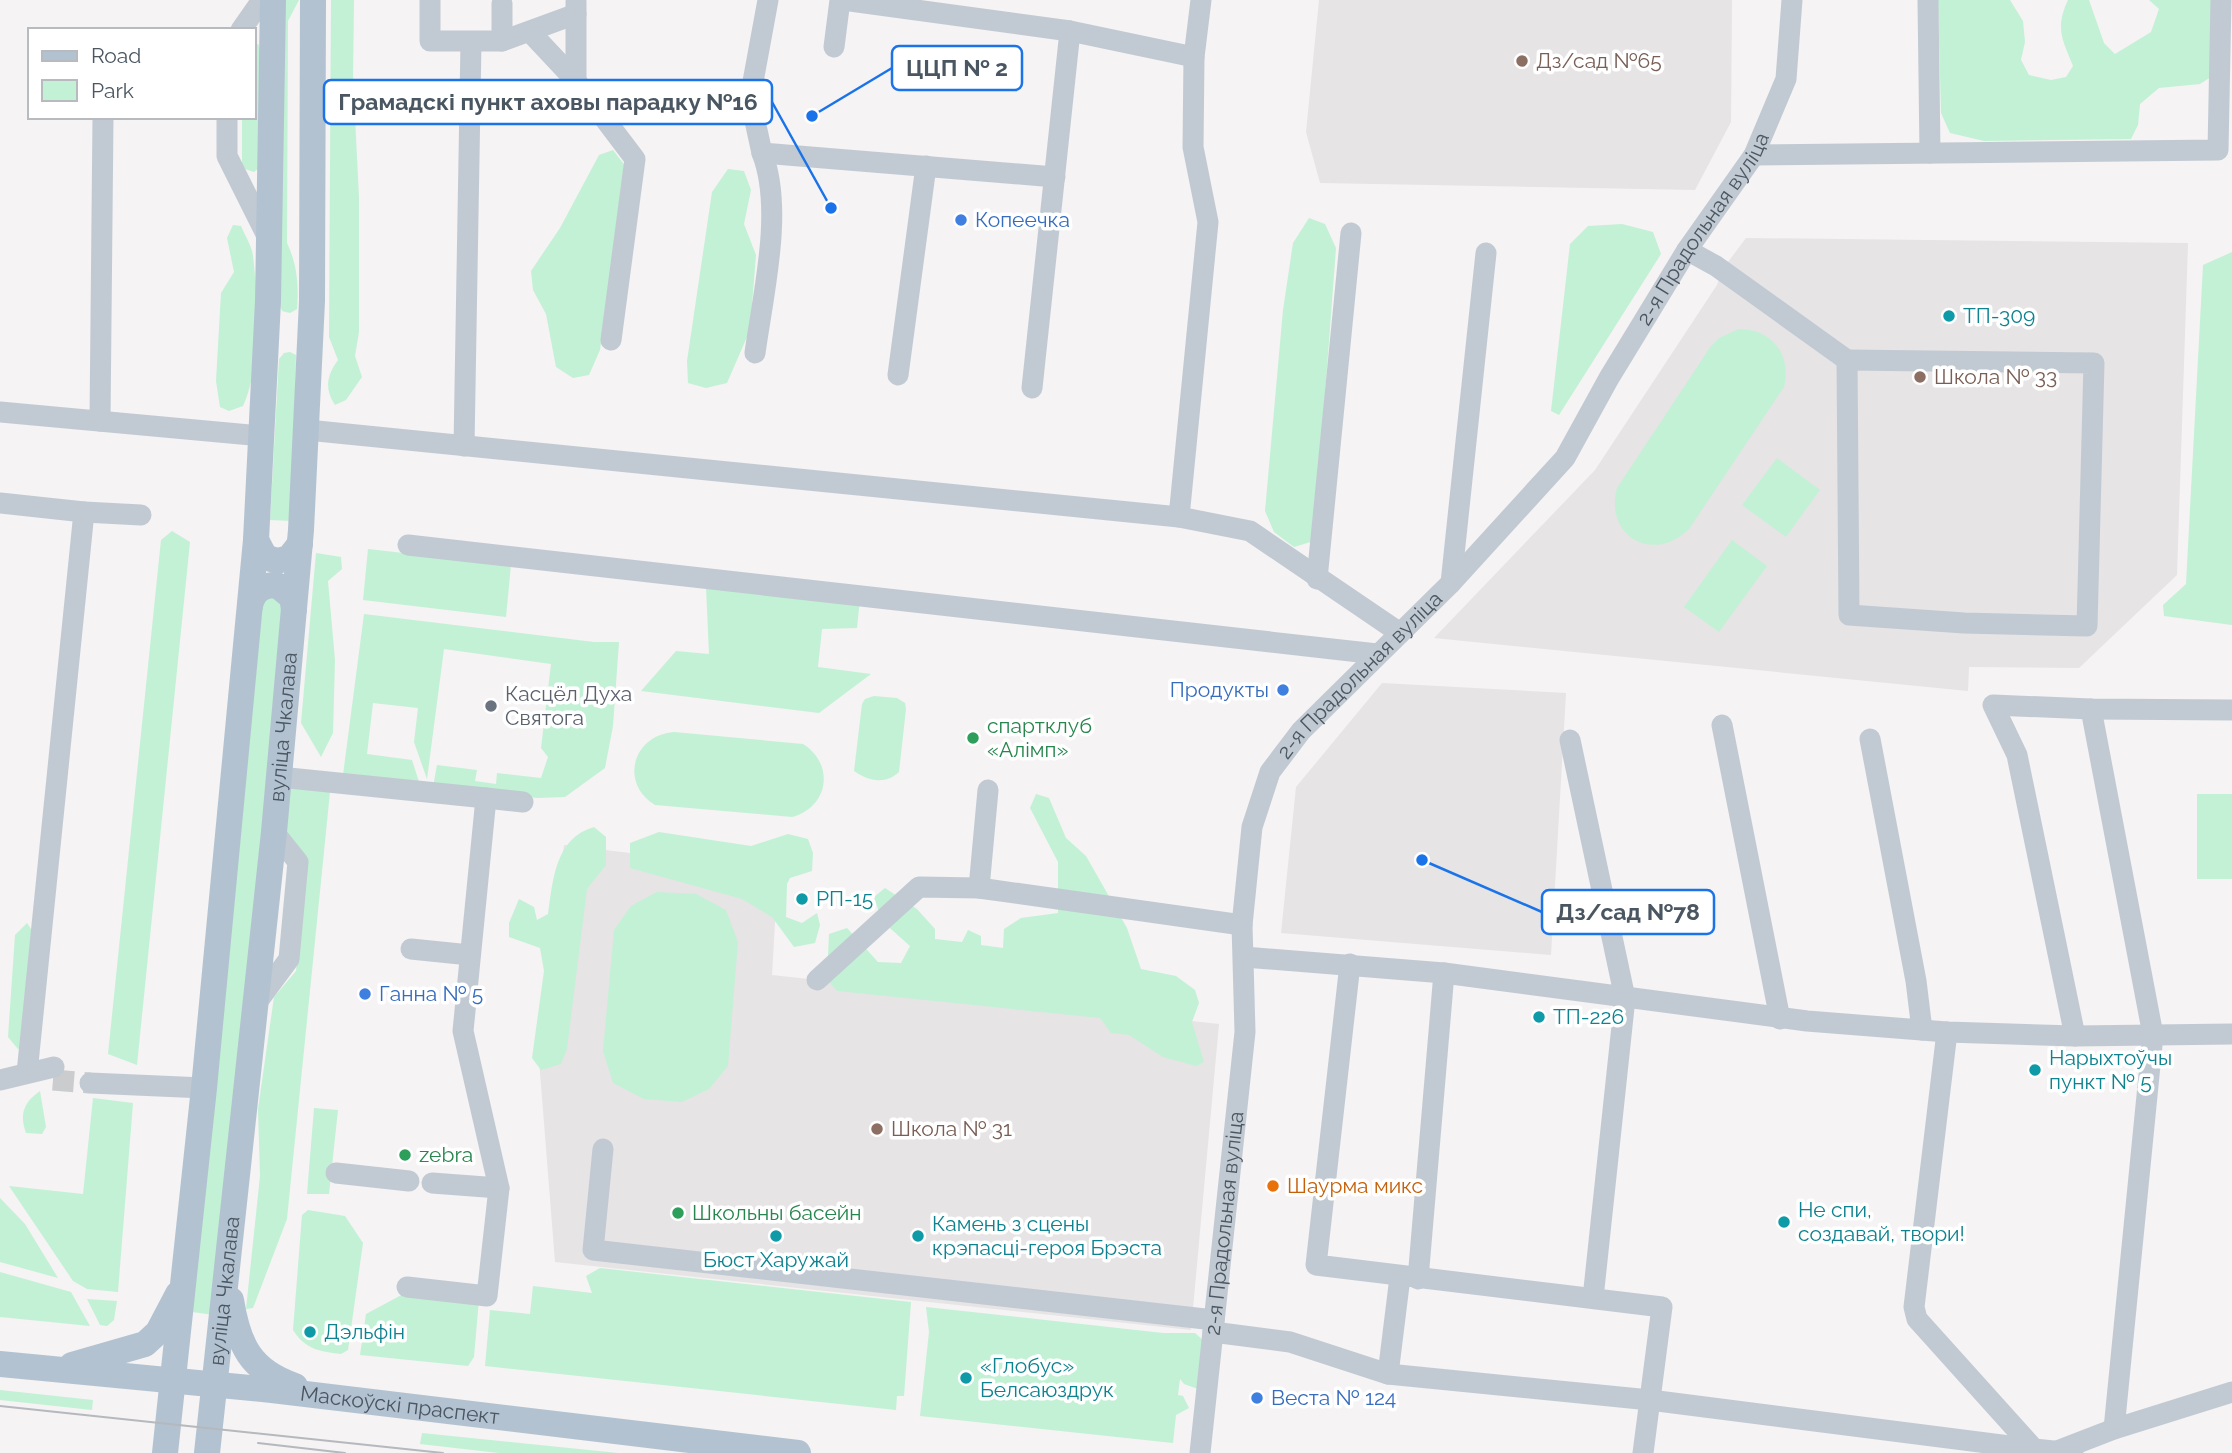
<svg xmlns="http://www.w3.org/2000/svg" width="2232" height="1453" viewBox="0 0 2232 1453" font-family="Raleway,sans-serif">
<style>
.education{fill:#e6e4e5}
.green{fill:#c3f1d5}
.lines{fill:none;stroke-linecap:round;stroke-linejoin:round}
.minor-tunnel{stroke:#caccce;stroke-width:21;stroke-dasharray:21 10;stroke-linecap:butt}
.minor{stroke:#c1cad2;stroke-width:21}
.major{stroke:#b3c2d1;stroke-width:26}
.tram{stroke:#b5b8bd;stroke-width:2}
.education-dot{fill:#8d6e63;stroke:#fff;stroke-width:2.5}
.shop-dot{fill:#3f7fe0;stroke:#fff;stroke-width:2.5}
.culture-dot{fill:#0f9aa8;stroke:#fff;stroke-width:2.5}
.worship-dot{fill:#6b7280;stroke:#fff;stroke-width:2.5}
.leisure-dot{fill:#2e9e5b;stroke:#fff;stroke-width:2.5}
.food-dot{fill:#e8710a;stroke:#fff;stroke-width:2.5}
.labels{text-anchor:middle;stroke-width:7;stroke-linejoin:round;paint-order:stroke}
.education-label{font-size:21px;fill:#785e54;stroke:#fff;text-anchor:start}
.shop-label{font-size:21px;fill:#366cbe;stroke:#fff;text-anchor:start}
.street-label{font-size:21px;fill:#4a5661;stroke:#fff}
.culture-label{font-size:21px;fill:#0d838f;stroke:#fff;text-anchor:start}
.worship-label{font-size:21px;fill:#5b616d;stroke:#fff;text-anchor:start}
.leisure-label{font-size:21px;fill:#27864d;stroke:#fff;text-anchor:start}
.food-label{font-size:21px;fill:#c56008;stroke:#fff;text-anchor:start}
.leader{fill:none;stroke:#1a73e8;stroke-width:2.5}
.callout-dot{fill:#1a73e8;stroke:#fff;stroke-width:2.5}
.callout{fill:#fff;stroke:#1a73e8;stroke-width:2.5}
.callout-label{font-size:23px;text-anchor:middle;font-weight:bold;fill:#4a5661}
</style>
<rect width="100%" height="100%" fill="#f5f3f3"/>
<path class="education" d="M1319,0H1732L1731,122L1695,190L1320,183L1306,132Z
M1746,238L2188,243L2177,575L2079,668L1969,667L1968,691L1434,638L1595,470L1717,285L1722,270Z
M1382,683L1566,693L1551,955L1281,933L1296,787Z
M564,845L778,871L772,975L1219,1024L1191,1330L555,1262L538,1047Z"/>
<path class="green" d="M283,0H299L288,21L287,243C297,264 299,285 297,309L290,313L282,311L279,302Z
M331,0H354L353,76L359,198V332L355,356L362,377L346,400L335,405C324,389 327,375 338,360L329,337Z
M1938,0H2010L2023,21L2025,42L2021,60L2029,75L2051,80L2066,77L2073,66C2062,39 2055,28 2068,0H2089L2104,43L2115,54L2151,32L2159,9L2149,0H2214V75L2200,84L2159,88L2140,104L2138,125L2131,139L1984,141L1950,133L1941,113Z
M254,44H258L262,52L259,168L254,172L242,168V117H254Z
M613,150L626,167L600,350L589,375L573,378L556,367L546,314L533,290L531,271L560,228L599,155Z
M728,169L744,171L751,190L744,224L756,255L750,330L727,383L706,388L688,383L687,361L712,192Z
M1309,218L1325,224L1336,248L1314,541L1294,547L1274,532L1265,511L1283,310L1293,243Z
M1622,224L1653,232L1661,254L1559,415L1551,411L1570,244L1588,226Z
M233,225L241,226C245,236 252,246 253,256C258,298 261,368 243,406L229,411L220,407L216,381L221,293L234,272L227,238Z
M2232,252V625L2164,616L2163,605L2186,584L2203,265Z
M1739,329C1772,329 1792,355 1784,387L1689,529C1654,564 1604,537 1617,488L1711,346L1719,338Z
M290,352L296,355L292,521L270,520L279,359L284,353Z
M1777,458L1820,490L1786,537L1742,505Z
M172,531L190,542L137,1065L108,1054L161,540Z
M1732,540L1767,566L1719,632L1684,607Z
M368,549L511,565L506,617L363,600Z
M316,553L341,557L342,569L328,581L335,660L333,733L321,757L301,723Z
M706,587L860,599L857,628L822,629L818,667L871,674L819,713L641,691L676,651L709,654Z
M274,594L287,605L214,1315L192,1312L262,606L267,597Z
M364,614L594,642H619L613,726L605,768L565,797L537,798L433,787L437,765L477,770L475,781L496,784L497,773L541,778L548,757L541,748L551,664L444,649L427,779L414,742L418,708L373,703L367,754L412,760L420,785L343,775Z
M874,696L897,698L905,703L906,709L899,772C885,785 868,781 854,771L862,704L865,699Z
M674,732L803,744C835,764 829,807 792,817L655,805C619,783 633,735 674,732Z
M290,788L330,792L287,1219L253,1308L246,1309L260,1176L258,1109L274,997L296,971L306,860L286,833Z
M1036,794L1049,798L1066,838L1086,856L1127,928L1141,969L1176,976L1195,990L1199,1003L1192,1022L1204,1062L1196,1066L1163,1057L1129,1035L1111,1033L1100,1018L837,991L827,980L829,934L847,928L878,962L901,963L910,946L882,921L874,897L885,888L917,909L935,929V939L962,942L968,930L981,936V945L1003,948L1004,929L1021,918L1058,913V862L1030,808Z
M2197,794H2232V879H2197Z
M594,827L606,837V865L587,889L567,1049L561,1064L541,1070L532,1058L544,971L540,948L509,937V923L519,899L534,907L537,920L548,914C553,880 555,838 594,827Z
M659,832L751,846L788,834L808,839L813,853L812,871L790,878L787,884L786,917L802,923L817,913L820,925L815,943L794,947L772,917L742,899L630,868V843Z
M657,892L696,894L726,910L738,942L728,1066L709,1089L682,1102L644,1099L613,1083L603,1051L614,930L631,906Z
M27,923L35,935L26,1045L18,1049L8,1037L15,935Z
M40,1091L46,1127L42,1134L26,1133C19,1114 24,1102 40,1091Z
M93,1098L133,1103L118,1292L87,1289L73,1281L9,1186L83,1194Z
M314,1108L338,1110L329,1194H307Z
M0,1198L25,1224L58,1278L0,1262Z
M308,1210L345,1216L363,1243L348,1350L341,1354C319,1351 306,1350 293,1330L302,1215Z
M600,1268L911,1302L904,1396H897L896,1410L485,1366L490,1310L530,1314L533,1286L592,1293L586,1276Z
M0,1272L71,1292L90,1326L0,1317Z
M407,1292L479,1299L474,1357L468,1366L360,1355L366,1314Z
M87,1299L117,1301L114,1320L107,1326L100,1325Z
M926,1307L1163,1333H1195L1205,1342L1198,1389L1184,1384L1180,1379L1178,1395L1183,1396L1189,1408L1176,1415L1173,1443L920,1416L929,1332Z
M0,1390L93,1400L92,1410L0,1400Z
M422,1433L618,1453H499L420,1444Z"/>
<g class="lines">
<path class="minor-tunnel" d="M53,1080L90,1083"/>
<g class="minor">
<path d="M768,0L750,98L762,153L1055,177"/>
<path d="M843,0L1070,31L1194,57L1201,0"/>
<path d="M1928,0L1930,153"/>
<path d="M430,1V41H502L576,14"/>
<path d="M576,2V81"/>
<path d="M241,30L262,0"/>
<path d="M531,33L576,81L635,159L611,340"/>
<path d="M502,41V4"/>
<path d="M834,47L840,0"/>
<path d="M227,117V156L268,238"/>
<path d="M1754,155L2218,150L2221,0"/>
<path d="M1687,250L1716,266L1847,360"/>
<path d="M755,353C763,294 784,209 762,153"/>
<path d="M1847,360L2094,363L2087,626L1964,623L1849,615Z"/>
<path d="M898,375L926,166"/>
<path d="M1032,388L1070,31"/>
<path d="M0,412L261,436"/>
<path d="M100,421L103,117"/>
<path d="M307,430L1179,517L1250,531L1400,633"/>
<path d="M464,446L471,42"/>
<path d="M0,503L84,512L27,1073"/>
<path d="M84,512L141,515"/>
<path d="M1179,517L1208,222L1193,147L1194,57"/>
<path d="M408,545L1377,654"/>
<path d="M1317,579L1351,233"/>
<path d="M1451,583L1486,253"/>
<path d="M2091,709L2153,1035L2114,1429"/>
<path d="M1722,725L1780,1019"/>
<path d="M1870,739L1916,981L1922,1030"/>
<path d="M1570,740L1625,998L1593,1298"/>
<path d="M279,777L486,798L463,1031L499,1188L487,1296L407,1287"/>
<path d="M988,790L979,888L1242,925"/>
<path d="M486,798L523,802"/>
<path d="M411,949L470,955"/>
<path d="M1244,957L1444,973L1807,1021L1947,1032L2075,1036L2232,1034"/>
<path d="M1350,964L1316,1265L1662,1307L1643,1453"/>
<path d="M817,980L919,887L979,888"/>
<path d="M255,1005L289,959L298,862L274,832"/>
<path d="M1947,1032L1914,1307L1917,1319L2034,1449L2073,1453"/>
<path d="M2075,1036L2017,755L1993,705L2091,709L2232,710"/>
<path d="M0,1080L54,1067"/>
<path d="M90,1083L204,1088"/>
<path d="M603,1149L593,1250L1214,1320"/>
<path d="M336,1173L409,1181"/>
<path d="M432,1183L499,1188"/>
<path d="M1418,1279L1444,973"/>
<path d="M1213,1332L1290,1342L1388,1374L1650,1400L2034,1449V1453"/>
<path d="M1388,1374L1400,1277"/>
<path d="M2057,1451L2114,1429L2232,1392"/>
<path id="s1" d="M1200,1453L1245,1032L1242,925L1252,827L1270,772L1301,731L1451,583L1565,458L1609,378L1687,250L1754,155L1786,79L1792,0"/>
</g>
<g class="major">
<path d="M256,540L265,557L277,561L289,558L300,544"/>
<path d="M250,606C253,591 262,585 277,585L292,597L294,609"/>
<path d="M231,1300C238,1344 250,1371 295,1386"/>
<path id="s2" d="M0,1364L272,1390L798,1453"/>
<path d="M72,1365L145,1344L158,1332L178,1294"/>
<path d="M165,1453L204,1088L256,540L268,301L273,0"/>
<path id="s3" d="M207,1453L274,832L301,530L312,301L313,0"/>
</g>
<path class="tram" d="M0,1406L443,1453
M258,1443L345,1453"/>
</g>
<g class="education-dot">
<circle cx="1522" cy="61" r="7"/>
<circle cx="1920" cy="377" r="7"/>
<circle cx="877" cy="1129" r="7"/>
</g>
<g class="shop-dot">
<circle cx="961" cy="220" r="7"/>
<circle cx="1283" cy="690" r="7"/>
<circle cx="365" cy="994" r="7"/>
<circle cx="1257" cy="1398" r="7"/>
</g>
<g class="culture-dot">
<circle cx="1949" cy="316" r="7"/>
<circle cx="802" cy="899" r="7"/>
<circle cx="1539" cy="1017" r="7"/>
<circle cx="2035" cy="1070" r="7"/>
<circle cx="1784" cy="1222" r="7"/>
<circle cx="776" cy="1236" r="7"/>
<circle cx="918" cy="1236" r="7"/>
<circle cx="310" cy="1332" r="7"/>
<circle cx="966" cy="1378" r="7"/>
</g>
<circle class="worship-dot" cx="491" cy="706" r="7"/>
<g class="leisure-dot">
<circle cx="973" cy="738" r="7"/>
<circle cx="405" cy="1155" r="7"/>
<circle cx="678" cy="1213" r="7"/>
</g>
<circle class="food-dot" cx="1273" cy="1186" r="7"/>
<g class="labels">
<g class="education-label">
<text x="1536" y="68">Дз/сад №65</text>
<text x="1934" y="384">Школа № 33</text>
<text x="891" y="1136">Школа № 31</text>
</g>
<g class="shop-label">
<text x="975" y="227">Копеечка</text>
<text x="1269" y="697" text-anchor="end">Продукты</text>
<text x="379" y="1001">Ганна № 5</text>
<text x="1271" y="1405">Веста № 124</text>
</g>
<g class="street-label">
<text dy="7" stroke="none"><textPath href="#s1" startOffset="1386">2-я Прадольная вуліца</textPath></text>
<text dy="7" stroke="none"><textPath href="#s1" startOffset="819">2-я Прадольная вуліца</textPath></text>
<text dy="7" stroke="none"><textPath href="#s3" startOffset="730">вуліца Чкалава</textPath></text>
<text dy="7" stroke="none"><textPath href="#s1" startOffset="231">2-я Прадольная вуліца</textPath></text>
<text dy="7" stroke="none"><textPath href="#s3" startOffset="163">вуліца Чкалава</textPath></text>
<text dy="7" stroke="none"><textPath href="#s2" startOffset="402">Маскоўскі праспект</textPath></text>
</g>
<g class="culture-label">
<text x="1963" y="323">ТП-309</text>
<text x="816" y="906">РП-15</text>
<text x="1553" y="1024">ТП-226</text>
<text x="2049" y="1065">Нарыхтоўчы<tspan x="2049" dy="24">пункт № 5</tspan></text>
<text x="1798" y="1217">Не спи,<tspan x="1798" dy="24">создавай, твори!</tspan></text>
<text x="932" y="1231">Камень з сцены<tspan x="932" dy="24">крэпасці-героя Брэста</tspan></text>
<text x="776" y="1267" text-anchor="middle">Бюст Харужай</text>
<text x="324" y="1339">Дэльфін</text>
<text x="980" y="1373">«Глобус»<tspan x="980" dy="24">Белсаюздрук</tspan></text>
</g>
<g class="worship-label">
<text x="505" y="701">Касцёл Духа<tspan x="505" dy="24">Святога</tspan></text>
</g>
<g class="leisure-label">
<text x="987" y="733">спартклуб<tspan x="987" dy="24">«Алімп»</tspan></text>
<text x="419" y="1162">zebra</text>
<text x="692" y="1220">Школьны басейн</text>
</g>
<g class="food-label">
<text x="1287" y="1193">Шаурма микс</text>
</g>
</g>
<path class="leader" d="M812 116L892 68M831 208L772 102M1422 860L1542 912"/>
<g class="callout-dot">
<circle cx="812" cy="116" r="7"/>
<circle cx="831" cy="208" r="7"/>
<circle cx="1422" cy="860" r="7"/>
</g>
<g class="callout">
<rect x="892" y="46" width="130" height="44" rx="7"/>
<rect x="324" y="80" width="448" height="44" rx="7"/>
<rect x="1542" y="890" width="172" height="44" rx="7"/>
</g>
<g class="callout-label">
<text x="957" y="76">ЦЦП № 2</text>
<text x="548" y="110">Грамадскі пункт аховы парадку №16</text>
<text x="1628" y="920">Дз/сад №78</text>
</g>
<rect x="28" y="28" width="228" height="91" fill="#ffffff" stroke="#b7bbc0" stroke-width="2"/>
<rect x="42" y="51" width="35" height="10" fill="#b3c2d1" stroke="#b7bbc0" stroke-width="2"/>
<text x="91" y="63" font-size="21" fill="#4a5661">Road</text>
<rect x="42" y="80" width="35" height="21" fill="#c3f1d5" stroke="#b7bbc0" stroke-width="2"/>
<text x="91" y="98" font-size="21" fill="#4a5661">Park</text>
</svg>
